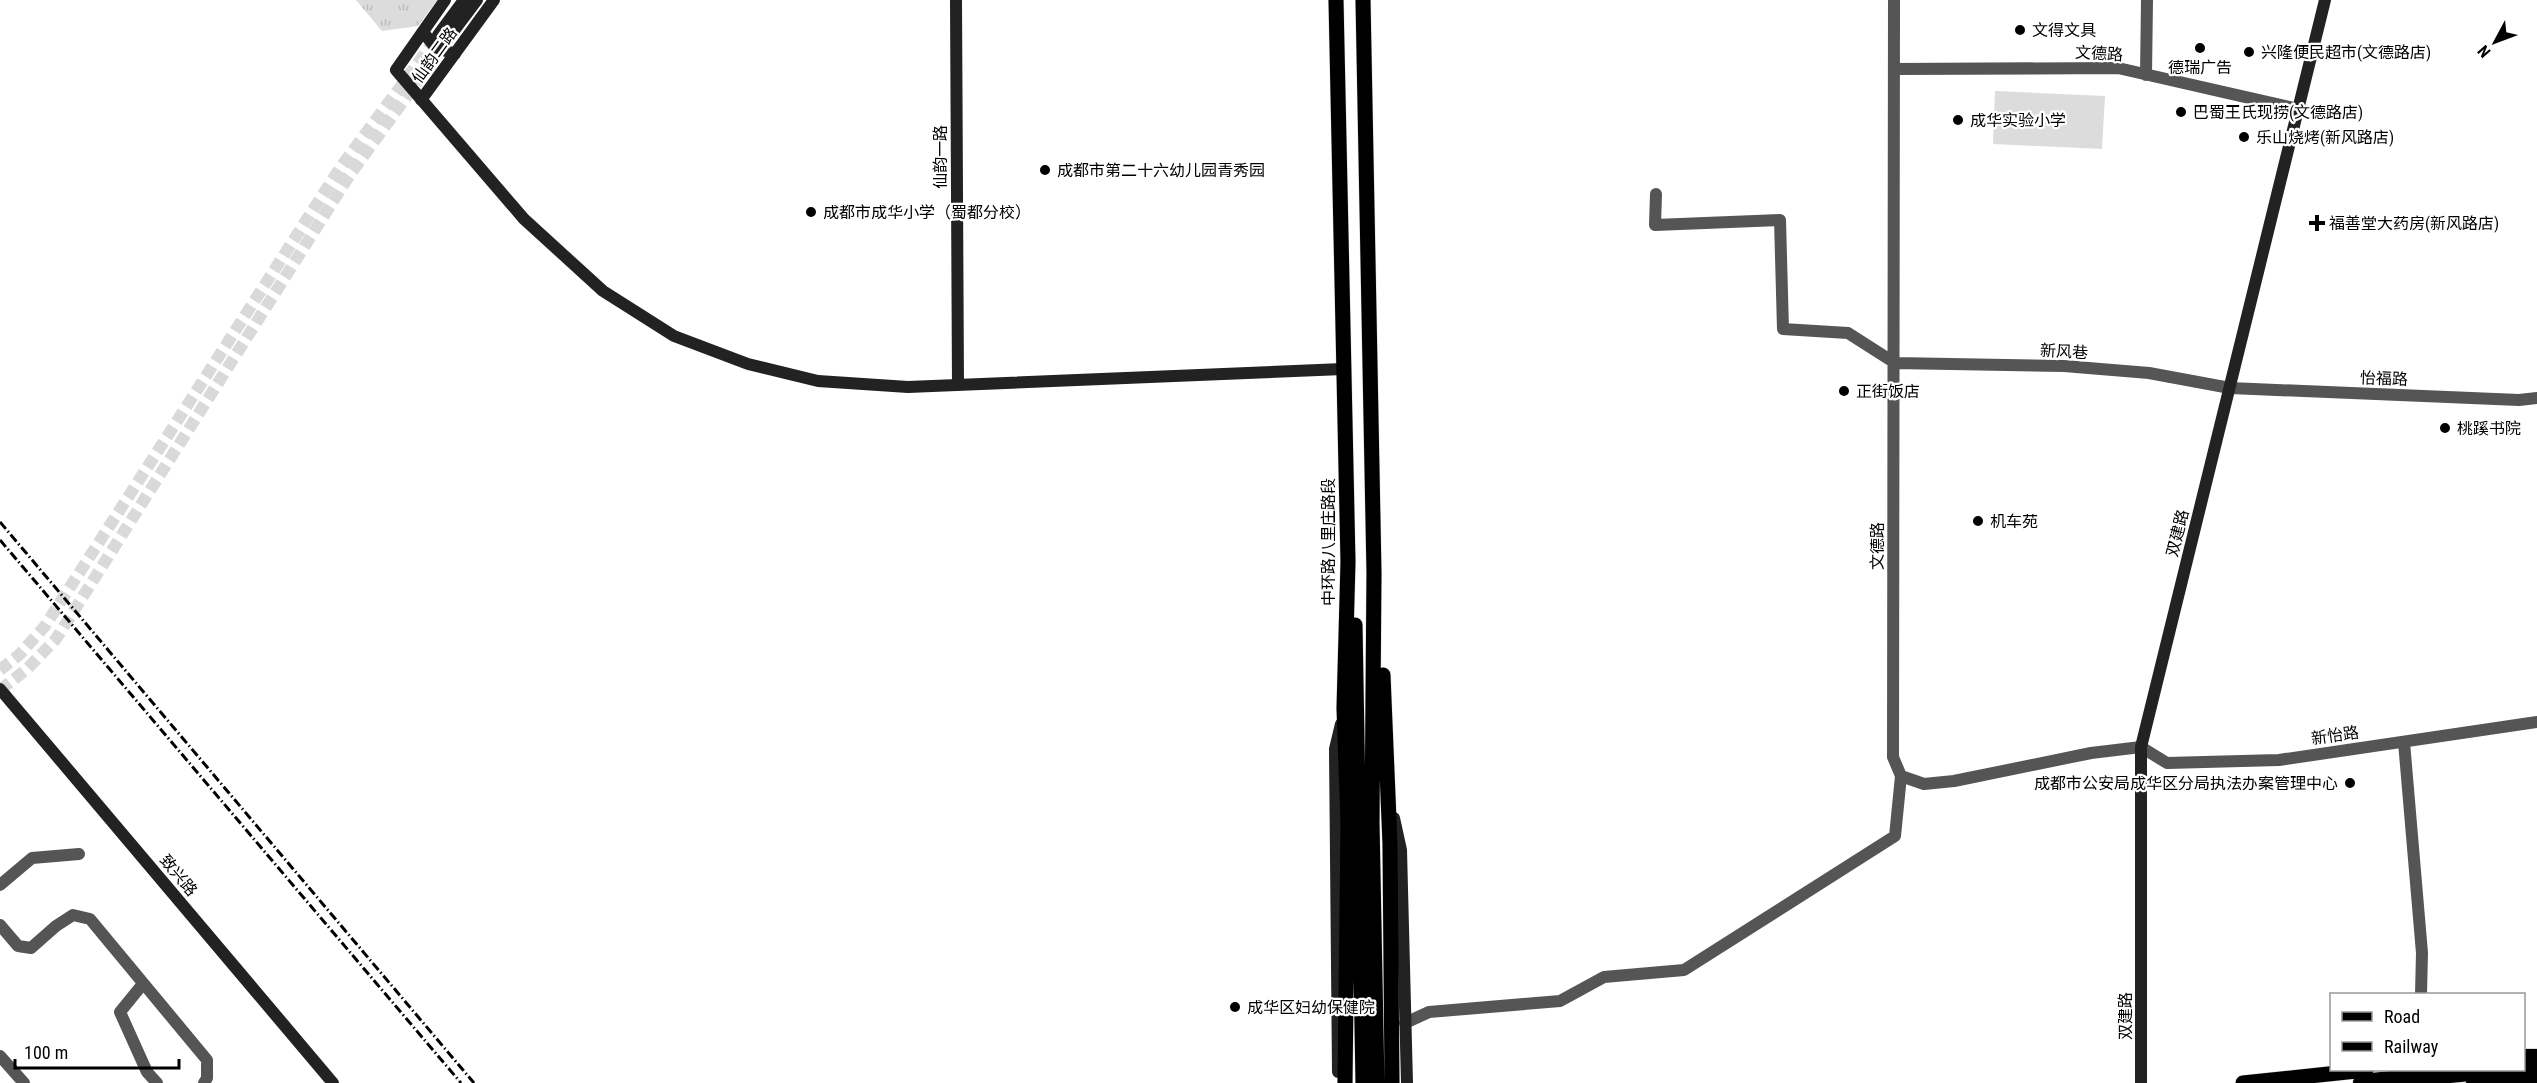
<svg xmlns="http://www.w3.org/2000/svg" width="2537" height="1083" viewBox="0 0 2537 1083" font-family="'Roboto Condensed','Noto Sans SC',sans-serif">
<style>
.park{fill:url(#park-tufts)}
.garden{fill:#dcdcdc}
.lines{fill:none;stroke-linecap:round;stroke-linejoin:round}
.secondary-tunnel{stroke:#d9d9d9;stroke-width:12;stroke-dasharray:12 6;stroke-linecap:butt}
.primary-casing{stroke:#dbdbdb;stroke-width:16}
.highway-casing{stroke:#dbdbdb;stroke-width:20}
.street{stroke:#555;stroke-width:12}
.secondary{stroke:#222;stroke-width:12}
.primary{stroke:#000;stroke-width:15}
.highway{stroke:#000;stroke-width:18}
.rail{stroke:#000;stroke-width:3;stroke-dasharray:9 3 1.5 3;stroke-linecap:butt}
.poi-dot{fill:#000;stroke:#fff;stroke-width:2}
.labels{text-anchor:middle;stroke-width:4.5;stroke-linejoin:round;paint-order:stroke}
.poi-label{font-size:16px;fill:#000;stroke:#fff;text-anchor:start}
.street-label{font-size:16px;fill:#000;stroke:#fff}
</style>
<defs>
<pattern id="park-tufts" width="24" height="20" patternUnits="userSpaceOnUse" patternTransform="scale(1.5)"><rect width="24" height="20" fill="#dcdcdc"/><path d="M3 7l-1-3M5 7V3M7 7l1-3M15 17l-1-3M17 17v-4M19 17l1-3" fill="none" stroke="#bbb"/></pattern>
</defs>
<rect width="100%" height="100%" fill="#fff"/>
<path class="park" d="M356,0H437L418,26L382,31Z"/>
<path class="garden" d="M1995,91L2105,96L2102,149L1993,144Z"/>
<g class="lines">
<path class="secondary-tunnel" d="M0,670L19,655L45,626L340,168L438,36
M0,690L27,669L56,639L349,176L447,41"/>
<g class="primary-casing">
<path id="primary" d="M1336,0L1348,562L1344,708L1348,823L1345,1083
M1363,0L1374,573L1372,822L1377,1083
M1355,625L1363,1083
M1383,675L1390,844L1392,1083
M2243,1083L2366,1070"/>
</g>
<g class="highway-casing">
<path id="highway" d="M2526,1058H2537
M2475,1081L2537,1074
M2362,1083L2489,1070"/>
</g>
<path class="street" d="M1894,0L1893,757L1901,776L1924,784L1954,781L2091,753L2141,747L2167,763L2279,760L2537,722
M1894,69L2118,68L2298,109
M2146,75L2147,0
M1656,194L1655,225L1780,220L1783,329L1848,333L1895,363L2064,366L2149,373L2230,388L2519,400L2537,398
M2404,742L2422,953L2421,994
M0,885L32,858L79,854
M0,925L18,946L31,948L56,926L73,915L90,919L207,1060V1078L204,1083
M142,985L120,1012L147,1072L157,1083
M1405,1023L1429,1012L1560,1001L1604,977L1684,970L1895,836L1901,776
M0,1056L24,1083"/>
<path class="secondary" d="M445,0L396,70L524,219L603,291L674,336L748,364L818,381L908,387L1343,369
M956,0L958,385
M423,32L435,47L455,54
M438,35L464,0
M447,40L477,0
M421,100L494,0
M0,689L333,1083
M1394,818L1401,850L1407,1083
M1338,1072L1335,749L1341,724
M2141,1083V747L2325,0"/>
<use href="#primary" class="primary"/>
<use href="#highway" class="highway"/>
<path class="rail" d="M0,522L474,1083
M0,540L461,1083"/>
</g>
<g class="poi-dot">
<circle cx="2020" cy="30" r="6"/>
<circle cx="2200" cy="48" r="6"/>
<circle cx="2249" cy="52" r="6"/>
<circle cx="2181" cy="112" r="6"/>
<circle cx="1958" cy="120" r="6"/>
<circle cx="2244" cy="137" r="6"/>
<circle cx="1045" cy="170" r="6"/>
<circle cx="811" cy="212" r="6"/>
<path d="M2314 214h6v6h6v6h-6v6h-6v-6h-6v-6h6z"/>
<circle cx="1844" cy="391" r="6"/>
<circle cx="2445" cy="428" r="6"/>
<circle cx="1978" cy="521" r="6"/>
<circle cx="2350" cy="783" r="6"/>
<circle cx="1235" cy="1007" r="6"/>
</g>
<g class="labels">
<g class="poi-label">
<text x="2032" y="36">文得文具</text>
<text x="2261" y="58">兴隆便民超市(文德路店)</text>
<text x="2200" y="73" text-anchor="middle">德瑞广告</text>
<text x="2193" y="118">巴蜀王氏现捞(文德路店)</text>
<text x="1970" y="126">成华实验小学</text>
<text x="2256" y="143">乐山烧烤(新风路店)</text>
<text x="1057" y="176">成都市第二十六幼儿园青秀园</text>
<text x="823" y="218">成都市成华小学（蜀都分校）</text>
<text x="2329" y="229">福善堂大药房(新风路店)</text>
<text x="1856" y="397">正街饭店</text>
<text x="2457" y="434">桃蹊书院</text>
<text x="1990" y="527">机车苑</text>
<text x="2338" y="789" text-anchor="end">成都市公安局成华区分局执法办案管理中心</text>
<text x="1247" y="1013">成华区妇幼保健院</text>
</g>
<g class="street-label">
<text transform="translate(2099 53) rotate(3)" y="6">文德路</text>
<text transform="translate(434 55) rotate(-54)" y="6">仙韵二路</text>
<text transform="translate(940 157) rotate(-90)" y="6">仙韵一路</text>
<text transform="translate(2064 351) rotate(3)" y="6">新风巷</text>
<text transform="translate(2384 378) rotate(2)" y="6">怡福路</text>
<text transform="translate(2177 533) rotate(-76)" y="6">双建路</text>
<text transform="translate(1328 542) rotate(-90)" y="6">中环路八里庄路段</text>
<text transform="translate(1877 546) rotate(-90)" y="6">文德路</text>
<text transform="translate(2335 735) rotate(-8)" y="6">新怡路</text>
<text transform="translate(179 875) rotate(50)" y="6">致兴路</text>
<text transform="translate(2125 1016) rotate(-90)" y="6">双建路</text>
</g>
</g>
<rect x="2330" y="993" width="195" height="78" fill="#ffffff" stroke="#999999" stroke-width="1.5"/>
<rect x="2342" y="1012" width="30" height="9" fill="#000000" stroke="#999999" stroke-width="1.5"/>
<text x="2384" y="1023" font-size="18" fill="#000000">Road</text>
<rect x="2342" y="1042" width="30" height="9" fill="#000000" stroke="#999999" stroke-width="1.5"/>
<text x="2384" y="1053" font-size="18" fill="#000000">Railway</text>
<g transform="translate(2495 42) rotate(229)" stroke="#ffffff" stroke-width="4.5" paint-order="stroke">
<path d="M0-4.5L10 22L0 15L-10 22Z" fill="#000000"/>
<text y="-9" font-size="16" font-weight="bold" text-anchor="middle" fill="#000000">N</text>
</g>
<path d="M15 1059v9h164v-9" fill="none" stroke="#000000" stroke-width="3"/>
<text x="24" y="1059" font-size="18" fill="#000000" stroke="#ffffff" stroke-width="4.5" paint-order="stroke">100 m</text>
</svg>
